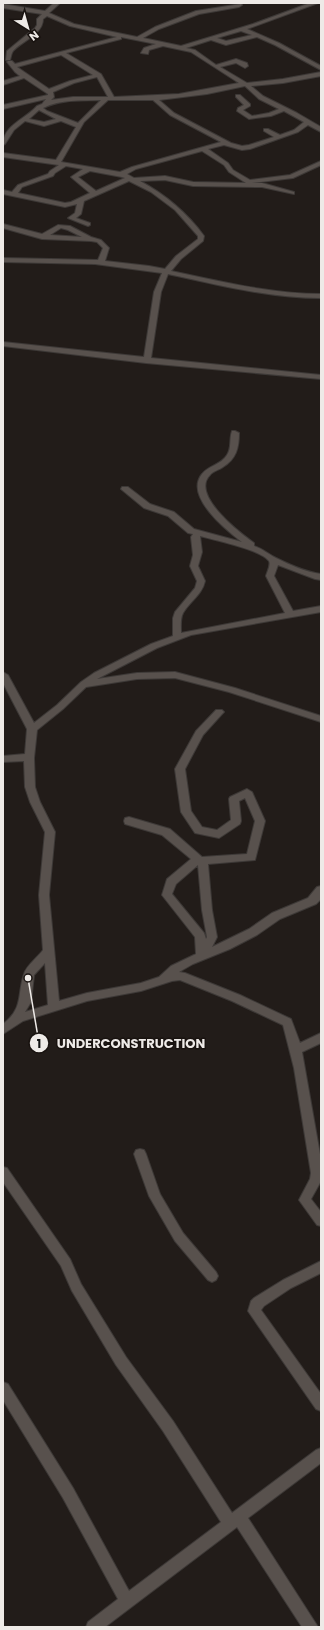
<svg xmlns="http://www.w3.org/2000/svg" width="324" height="1630" viewBox="0 0 324 1630" font-family="Poppins,sans-serif">
<style>
.lines{fill:none;stroke-linecap:round;stroke-linejoin:round}
.minor-casing{stroke:#3d3937;stroke-width:2}
.minor{fill:#58514d;fill-rule:evenodd}
.leader{fill:none;stroke:#eeeae7;stroke-width:1.5}
.callout-dot{fill:#eeeae7;stroke:#191310;stroke-width:1.5}
.mark-label{font-size:12px;text-anchor:middle;font-weight:bold;fill:#111}
.callout-label{font-size:13px;text-anchor:middle;font-weight:bold;fill:#eeeae7;stroke:#191310;stroke-width:3;stroke-linejoin:round;paint-order:stroke}
</style>
<rect width="100%" height="100%" fill="#221c19"/>
<g class="lines">
<g class="minor-casing">
<path id="minor" d="M54,3H60L49,13L74,24L137,37L155,27L196,11L241,4L242,5L239,7L199,14L159,29L143,38L181,46L253,24L310,3H318L247,29L279,43L321,66V70L275,45L257,37L226,45L211,40L186,48L195,50L216,65L236,59L247,63L248,66L245,68L236,63L220,67L247,83L283,79L321,72V76L283,83L251,86L263,96L297,113L321,127V132L308,125L298,132L250,149L242,150L224,145L208,149L228,163L233,170L250,180L290,175L321,161V165L293,178L252,183H262L294,192V194L262,187L193,186L165,180L140,181C166,195 187,213 204,236L203,241L181,259L171,271C220,281 270,294 321,294V298C269,298 219,285 168,274L161,292L151,358L321,375V379L146,363L3,346V342L144,357L154,292L162,273L95,264L3,262V258L98,260L103,248L97,242L91,241L42,239L3,228V224L42,234L58,225L70,226L91,237L101,240L109,248L105,261L149,266L165,269L176,256L198,239V236L175,210L151,192L129,181L84,201L81,214L76,218L90,223V225L88,226L68,218L75,213L77,204L65,207L3,194V190L12,192L18,185L48,174L50,171L59,165L3,157V153L56,160L76,127L61,121L44,126L25,121L14,130L5,144L3,145C3,125 26,119 37,106L42,104L46,99L3,109V105L48,95V94L24,78L3,85V81L20,76L15,72L7,62L8,61H12L15,64L117,37L70,26L47,16L43,19C43,34 22,41 13,51C11,54 11,57 10,60H6L7,51L35,28L37,25V19L42,14L3,8V4L45,11ZM241,31L252,35L226,41L217,38ZM121,37L156,44L144,48L141,53L148,54L149,50L163,46L191,52L239,83L179,94L114,97L101,74L66,53L121,39ZM61,55L93,75L70,81L49,89L17,67ZM97,77L108,97H73L51,100L54,97L53,92L74,83ZM245,86L259,99L279,109L269,113L252,116L243,110L250,106V104L240,95H236V97L244,105L238,108L237,111L249,119L271,116L284,111L304,122L294,130L280,135L268,129H264V131L274,137L249,145L242,146L231,143L174,113L159,100L207,94ZM101,100L78,123L47,111L43,108C61,99 81,101 101,100ZM108,100H153L170,115L221,142L132,167L120,172L61,162L84,122ZM39,110L56,119L44,122L29,119ZM202,151L224,165L229,172L246,183L193,182L165,176L134,178L127,174L136,169ZM66,166L83,169L71,177L90,193L71,202L65,203L18,193L22,187L53,176L55,173ZM90,171L122,177L125,178L96,191L78,177ZM61,228L68,230L82,237L50,235Z
M232,431H235L239,433C239,448 236,459 223,467C219,470 213,471 210,475C190,495 240,533 254,543V546C263,549 268,554 276,558C290,565 306,572 321,574V580L315,579L278,565L274,576L293,611L321,606V612L191,635L157,648L97,679L137,673L175,672L235,688L321,716V722L229,692L175,678L137,679L86,687L63,709L37,730L34,758L35,787L40,802L55,832L49,895L59,1001L87,993L141,983L159,977L171,966L196,954L195,937L162,895L167,879L191,859L162,835L125,824L124,821L125,818L129,817L170,829L202,857L247,854L255,821L245,798L239,801L241,821L240,824L219,838L195,833L181,812L175,769L196,731L216,710H222L224,712L222,714L203,735L185,769L191,811L202,827L217,830L231,820L229,799L230,797L247,789L252,792L265,821L255,860L208,864L212,910L217,937L212,947L249,929L272,913L308,898L317,887L321,886V899L316,904L280,919L257,935L230,949L193,964L179,972L185,973L240,995L291,1019L300,1043L321,1033V1043L302,1052L321,1160V1181L311,1199L321,1212V1226L317,1225L299,1200L310,1179L311,1173L294,1068L283,1025L232,1001L180,980L172,981L141,991L87,1001L23,1021L3,1034V1024C24,1008 17,994 24,974C26,966 38,957 43,950L39,895L45,832L30,802L25,787L24,761L3,762V756L25,754L27,729L3,683V672L8,675L34,723L57,705L81,682L94,673L151,644L173,636V618L175,612L195,588L197,581L190,566L193,555L191,537L193,534L188,533L168,516L144,508L121,489L122,487H128L150,504L174,512L194,529L242,542C226,530 184,496 202,474C209,465 221,465 227,455C232,448 229,439 232,431ZM200,536C214,540 262,550 269,561C271,565 267,572 266,576L285,613L181,633C181,627 180,619 183,613C190,601 202,595 205,581L198,566L202,552ZM198,865L202,910L207,937L206,939L204,933L172,894L176,884ZM45,963L48,1005L25,1012L31,1002L34,975Z
M140,1149L144,1150L146,1154L160,1194L183,1233L216,1272L218,1276L216,1280L212,1282L208,1280L175,1241L149,1196L134,1154L136,1150Z
M3,1167L7,1168L70,1259L81,1284L126,1357L173,1421L232,1513L316,1450L321,1448V1463L248,1518L318,1627H302L237,1527L105,1627H86L88,1622L118,1599L63,1498L3,1400V1382L8,1384L73,1488L129,1591L221,1522L163,1431L116,1365L72,1291L61,1266L3,1182Z
M321,1261V1273L291,1288L264,1306L261,1310L321,1394V1411L316,1409L248,1311L251,1301L254,1298L283,1280Z"/>
</g>
<use href="#minor" class="minor"/>
</g>
<path class="leader" d="M28 978L39 1043"/>
<g class="callout-dot">
<circle cx="28" cy="978" r="4"/>
<circle cx="39" cy="1043" r="10"/>
</g>
<g class="mark-label">
<text x="39" y="1048">1</text>
</g>
<g class="callout-label">
<text x="131" y="1048">UNDERCONSTRUCTION</text>
</g>
<rect width="324" height="1630" fill="none" stroke="#eeeae7" stroke-width="8"/>
<g transform="translate(28 28) rotate(143)" stroke="#191310" stroke-width="3" paint-order="stroke">
<path d="M0-3L7 15L0 10L-7 15Z" fill="#eeeae7"/>
<text y="-6" font-size="11" font-weight="bold" text-anchor="middle" fill="#eeeae7">N</text>
</g>
</svg>
